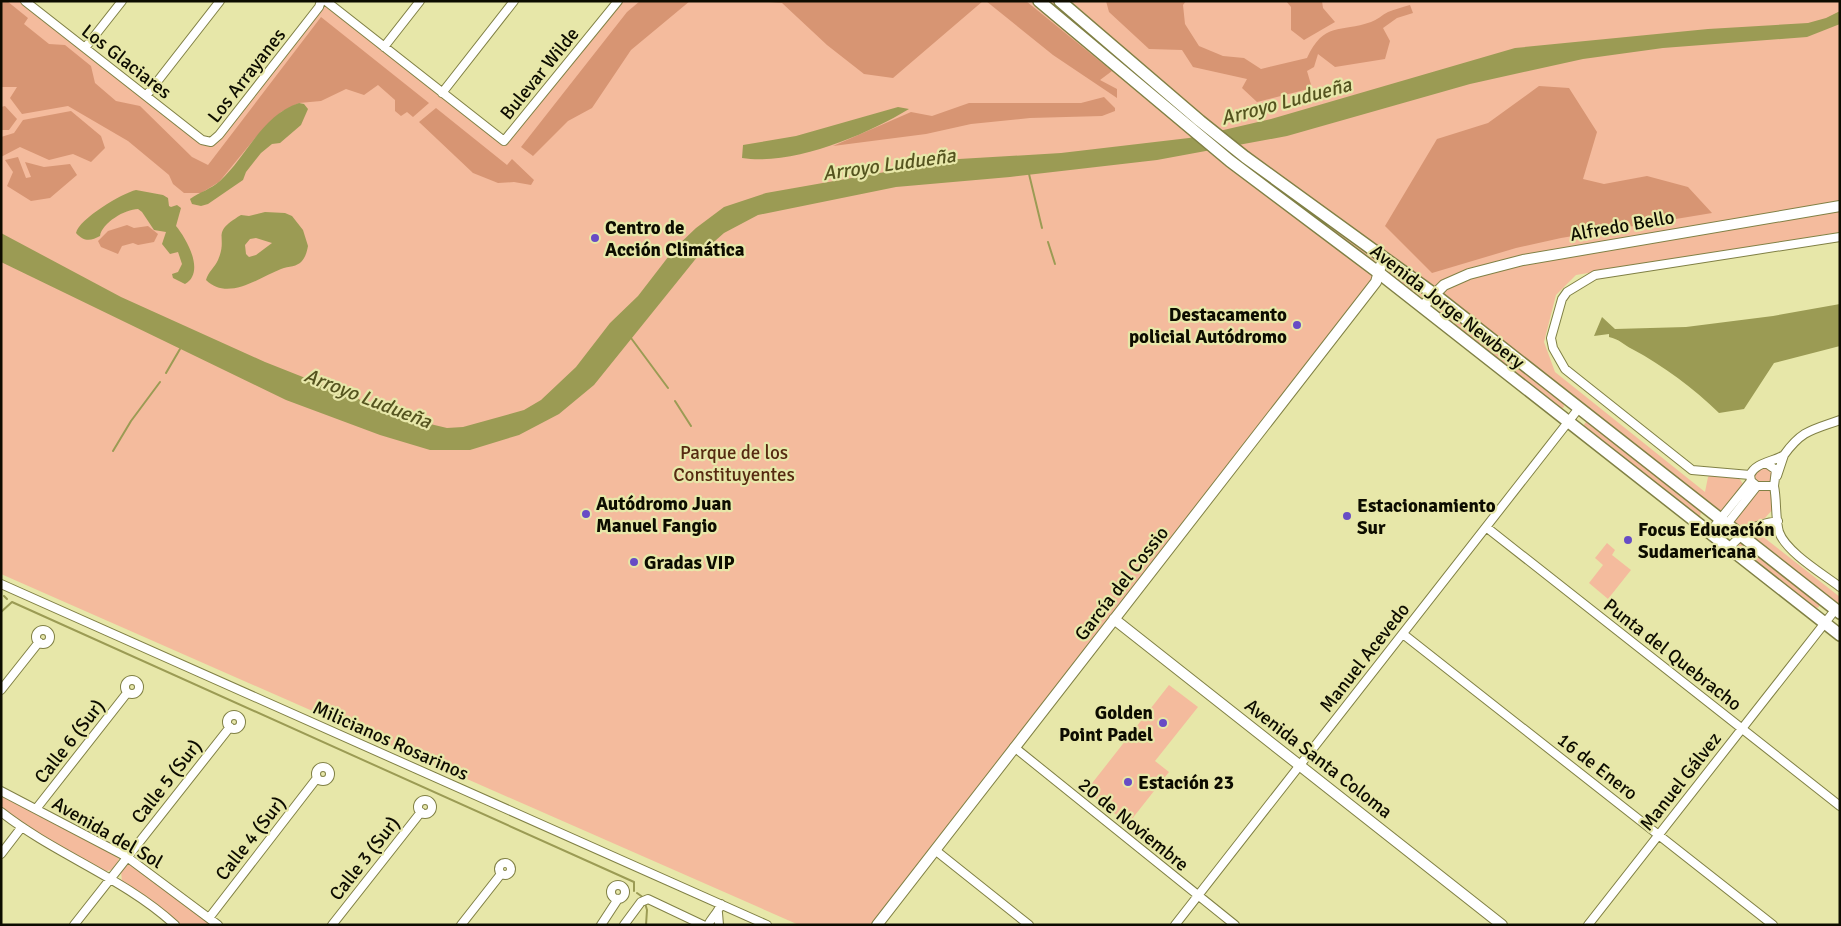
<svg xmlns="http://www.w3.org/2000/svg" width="1841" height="926" viewBox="0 0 1841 926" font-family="Signika,sans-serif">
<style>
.green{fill:#f4bb9d}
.forest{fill:#d79573}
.water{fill:#9b9b54;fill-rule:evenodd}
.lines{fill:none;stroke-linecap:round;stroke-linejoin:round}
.stream{stroke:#9b9b54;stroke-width:2}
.minor-casing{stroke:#808045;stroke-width:10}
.tertiary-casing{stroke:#808045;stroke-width:12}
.secondary-casing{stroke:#808045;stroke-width:14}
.minor{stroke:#fff;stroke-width:8}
.tertiary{stroke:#fff;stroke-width:10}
.secondary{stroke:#fff;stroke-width:11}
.poi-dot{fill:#674cc5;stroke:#e7e7a9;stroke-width:2}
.labels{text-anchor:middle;stroke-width:4.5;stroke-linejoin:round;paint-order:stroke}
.street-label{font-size:19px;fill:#0d0c00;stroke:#e7e7a9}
.poi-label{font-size:19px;font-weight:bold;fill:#0d0c00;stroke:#e7e7a9;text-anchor:start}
.park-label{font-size:19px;fill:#562a11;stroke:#e7e7a9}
.water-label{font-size:20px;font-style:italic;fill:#55541f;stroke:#e7e7a9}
</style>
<rect width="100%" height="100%" fill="#e7e7a9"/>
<path class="green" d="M1,1H25L202,140L211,142L321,1L504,141L618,1H1840V232L1576,275L1556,295L1544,342L1555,372L1705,492L1708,477L1711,474L1738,476L1744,486L1731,503L1741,511L1760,488L1770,491L1773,509L1765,518L1748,525L1840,597V613L1435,295L1427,302L1418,294L1413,295L1385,273L1387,270L1381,265L1376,282L877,925H799L1,574Z
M1441,308L1563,402L1564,407L1561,409L1437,312Z
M1586,422L1701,511L1700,517H1697L1583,426Z
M1757,466H1773L1774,486L1751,481Z
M1737,539L1819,604V607L1814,609L1733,545Z
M1607,543L1615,550L1612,555L1631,570L1608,599L1589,583L1603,565L1595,558Z
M1169,685L1198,707L1155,761L1169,772L1128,824L1086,791Z
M1,796L115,854L119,859L114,869L104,872L57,846L1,809Z
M127,865H132L213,925H180L159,907L122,882L121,871Z"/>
<path class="forest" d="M1,1H7L28,18L24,24L49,44L65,45L91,66L95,83L116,101L140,106L192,157L208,165L321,17L429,103L413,117L407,112L401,116L395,111V100L378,85L364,95L346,89L321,101L299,103L281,112L256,137L219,182L201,193H184L173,184L169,175L128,141L68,106L22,114L10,98L17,87H1Z
M640,1H690L631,50L592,108L568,121L533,156L521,147L627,12Z
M757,1H983L893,78L864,74L827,45L782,3Z
M986,1H1026L1112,71L1100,80L1117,89V98L1053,55Z
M1106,1H1186L1183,5L1185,24L1199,46L1223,56L1244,58L1261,69L1307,58C1324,21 1340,33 1371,22C1377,20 1382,15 1388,12C1395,9 1403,7 1410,5L1413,13L1397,18L1383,28L1390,41L1385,59L1335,67L1318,54L1314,67L1307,71L1312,88L1257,102L1242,88L1247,79L1193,67L1182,50L1149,49L1109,12Z
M1286,1H1322L1323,8L1335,22L1304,40L1291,30V7Z
M1539,86L1569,88L1597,132L1583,179L1604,184L1647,176L1688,187L1712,213L1561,238L1516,248L1432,273L1385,226L1437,139L1488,123Z
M1104,97L1115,108V111L1102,116L1030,118L971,124L926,134L833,146L911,112L932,116L969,103H1081Z
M5,106L17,119L9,130H1V107Z
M436,108L507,165L512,159L534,180L531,185L514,182L498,183L473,173L419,122Z
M71,111L101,136L105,148L91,162L73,154L49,160L20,147L1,157V137L14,133L23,120Z
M18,157L26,178L31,177L25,162L44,167L70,164L77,175L50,198L31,201L7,186L13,172L5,160Z
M127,225L134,228L148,226L158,234L154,242L138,245L133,243L122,246L118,254L101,247L98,241L108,231Z"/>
<path class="water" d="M1840,11V24L1807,37L1663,48L1583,59L1470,84L1287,136L1157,160L1010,177L896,187L758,215L724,233L698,256L594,385L559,414L519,435L470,450H430L380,435L286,400L1,262V233L121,297L265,362L409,419L447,428L463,427L524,410L541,400L576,367L610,323L638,296L675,248L696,228L724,207L766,193L959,159L1061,153L1189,138L1271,119L1515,48L1708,29L1808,23L1826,18Z
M299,103L304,104L308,109L301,125L280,143L272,144L261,153L246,172L243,180L208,204L201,206L192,204L190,199C200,192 211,189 220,181C247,156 261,116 299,103Z
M898,107L909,109C866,135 793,166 742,158L743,145L796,136Z
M136,190L163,195L168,198L169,206L171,207L177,205L181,208L176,226C186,238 206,272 185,284L173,278L172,274L178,272L182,264L178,252L170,254L162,244L166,232L154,230L142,212L138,209C125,209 102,223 100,236C91,241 84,242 76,233C79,219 122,193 136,190Z
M265,212L285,213L292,216L303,230L308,246C307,251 306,256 302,261C297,267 289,266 281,269C260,277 228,302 206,280C208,272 215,267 218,260C229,235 209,234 241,215L249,216ZM256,238L272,243L256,255L249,257L246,254L245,245L250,239Z
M1840,304V346L1774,363L1744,409L1719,413C1693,388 1664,366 1632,349C1624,345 1619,339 1609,337V334L1594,336L1602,317L1615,329L1686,327L1773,316Z"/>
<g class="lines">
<path class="stream" d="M1029,174L1042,228
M1048,242L1055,264
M631,338L668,388
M166,373L180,349
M675,401L691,426
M113,451L131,421L160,382
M4,596L7,599
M1,612L12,602L634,882V891
M637,893L644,898
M645,903L647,910L646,925"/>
<g class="minor-casing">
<path id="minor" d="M25,1L202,140L211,142L219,135L319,7L321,1
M326,1L504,141L618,1
M384,47L420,1
M85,48L122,1
M442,93L514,1
M146,96L220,1
M1784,455C1802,430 1812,430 1840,420
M1766,463L1776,470L1774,486H1757L1751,481L1750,475C1756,462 1773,462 1784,455L1777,476
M1750,475L1692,470L1565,369L1553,348L1551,338L1562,299L1567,292L1595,275L1840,237
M1774,486C1777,500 1775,518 1779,532C1786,552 1823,574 1840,587
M1486,527L1840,806
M1709,533L1751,481
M1716,538L1757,486
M1729,548C1744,531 1755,524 1778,521
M1,584L767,925
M36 637a7 7 0 1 1 14 0a7 7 0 1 1-14 0Z
M1403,634L1773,925
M125 687a7 7 0 1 1 14 0a7 7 0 1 1-14 0Z
M1,690L39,642
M227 722a7 7 0 1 1 14 0a7 7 0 1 1-14 0Z
M1014,747L1235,925
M316 774a7 7 0 1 1 14 0a7 7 0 1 1-14 0Z
M1,791L127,857L218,925
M418 807a7 7 0 1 1 14 0a7 7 0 1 1-14 0Z
M36,809L127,693
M1,812C56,855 124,878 175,925
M935,850L1029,925
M1,854L21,828
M499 869a6 6 0 1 1 12 0a6 6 0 1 1-12 0Z
M611 892a7 7 0 1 1 14 0a7 7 0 1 1-14 0Z
M718,913L719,925
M209,918L317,778
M74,925L230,727
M332,925L421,812
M461,925L501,874
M601,925L618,899
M624,925L641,902L648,899L703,925
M708,925C712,917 718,913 721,904
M1175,925L1579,408
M1588,925L1835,610"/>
</g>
<g class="tertiary-casing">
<path id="tertiary" d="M1422,307L1444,285L1469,274L1523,260L1840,206
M1114,619L1502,925
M877,925L1376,282L1381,265L1385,259"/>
</g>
<g class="secondary-casing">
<path id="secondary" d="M1039,1L1230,161L1379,273L1840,635
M1060,1L1200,121L1245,157L1434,294L1840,613"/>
</g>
<use href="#minor" class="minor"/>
<use href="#tertiary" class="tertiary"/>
<use href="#secondary" class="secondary"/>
</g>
<g class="poi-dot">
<circle cx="595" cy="238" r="5"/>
<circle cx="1297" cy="325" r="5"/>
<circle cx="586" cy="514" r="5"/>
<circle cx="1347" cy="516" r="5"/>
<circle cx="1628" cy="540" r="5"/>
<circle cx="634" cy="562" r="5"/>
<circle cx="1163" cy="723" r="5"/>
<circle cx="1128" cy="782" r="5"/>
</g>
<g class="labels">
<g class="street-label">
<text transform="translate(127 61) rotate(38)" y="7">Los Glaciares</text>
<text transform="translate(539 73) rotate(-51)" y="7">Bulevar Wilde</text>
<text transform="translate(246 75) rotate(-52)" y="7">Los Arrayanes</text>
<text transform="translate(1622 225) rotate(-10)" y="7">Alfredo Bello</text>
<text transform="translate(1448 306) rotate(38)" y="7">Avenida Jorge Newbery</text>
<text transform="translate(1121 583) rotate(-52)" y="7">García del Cossio</text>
<text transform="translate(1673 654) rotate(38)" y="7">Punta del Quebracho</text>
<text transform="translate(1364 657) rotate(-52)" y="7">Manuel Acevedo</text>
<text transform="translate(391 740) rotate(24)" y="7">Milicianos Rosarinos</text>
<text transform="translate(69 741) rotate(-52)" y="7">Calle 6 (Sur)</text>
<text transform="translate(1319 758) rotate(38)" y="7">Avenida Santa Coloma</text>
<text transform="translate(1598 766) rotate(38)" y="7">16 de Enero</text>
<text transform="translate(166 781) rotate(-52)" y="7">Calle 5 (Sur)</text>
<text transform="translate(1680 781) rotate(-52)" y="7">Manuel Gálvez</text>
<text transform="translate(1134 824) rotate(39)" y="7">20 de Noviembre</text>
<text transform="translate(108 832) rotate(30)" y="7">Avenida del Sol</text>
<text transform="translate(250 838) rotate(-52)" y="7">Calle 4 (Sur)</text>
<text transform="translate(364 858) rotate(-52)" y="7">Calle 3 (Sur)</text>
</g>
<g class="poi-label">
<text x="605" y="234">Centro de<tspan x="605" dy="22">Acción Climática</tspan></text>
<text x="1287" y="321" text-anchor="end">Destacamento<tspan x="1287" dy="22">policial Autódromo</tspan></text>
<text x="596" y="510">Autódromo Juan<tspan x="596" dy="22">Manuel Fangio</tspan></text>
<text x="1357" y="512">Estacionamiento<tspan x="1357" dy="22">Sur</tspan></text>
<text x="1638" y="536">Focus Educación<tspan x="1638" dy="22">Sudamericana</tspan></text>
<text x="644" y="569">Gradas VIP</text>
<text x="1153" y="719" text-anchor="end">Golden<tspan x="1153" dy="22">Point Padel</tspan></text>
<text x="1138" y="789">Estación 23</text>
</g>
<g class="park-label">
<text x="734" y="459">Parque de los<tspan x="734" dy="22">Constituyentes</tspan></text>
</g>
<g class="water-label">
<text transform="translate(1286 101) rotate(-15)" y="7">Arroyo Ludueña</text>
<text transform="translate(889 164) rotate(-8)" y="7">Arroyo Ludueña</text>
<text transform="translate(368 398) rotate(21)" y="7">Arroyo Ludueña</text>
</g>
</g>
<rect width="1841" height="926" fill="none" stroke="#0d0c00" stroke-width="5"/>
</svg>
